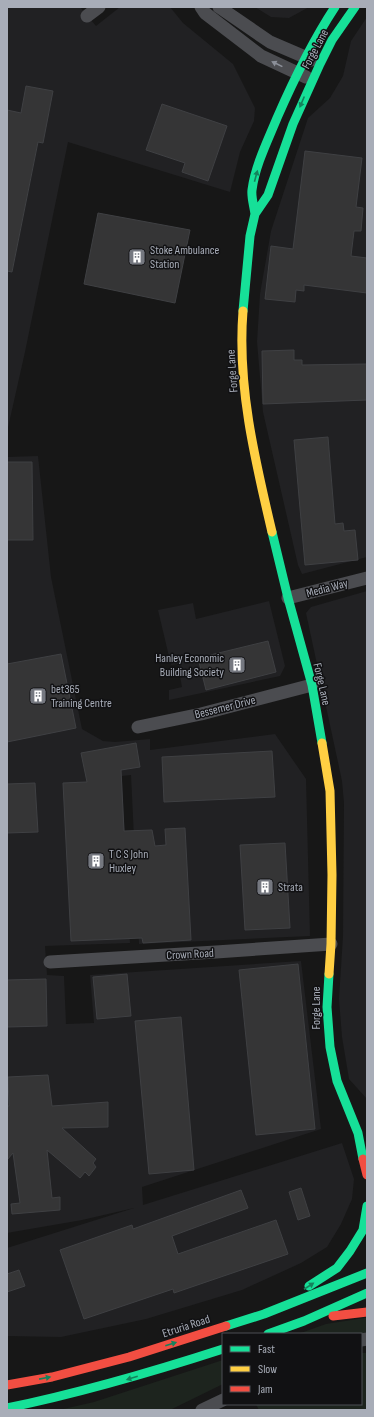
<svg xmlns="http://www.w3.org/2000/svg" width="374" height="1417" viewBox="0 0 374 1417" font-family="'Sofia Sans Condensed',sans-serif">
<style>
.built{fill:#212123}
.green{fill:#1d241e}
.building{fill:#353536;stroke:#3f4043}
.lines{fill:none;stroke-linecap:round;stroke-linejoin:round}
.street{stroke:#4b4c50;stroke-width:13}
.fast{stroke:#16e098;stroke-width:9}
.slow{stroke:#ffcf43;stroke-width:9}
.jam{stroke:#f24e42;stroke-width:9}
.oneway{fill:#8c9099}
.oneway2{fill:#14835c}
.labels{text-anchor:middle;stroke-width:3;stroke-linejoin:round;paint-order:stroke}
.street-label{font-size:12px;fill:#a8adb8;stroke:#111113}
.poi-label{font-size:12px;fill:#a8adb8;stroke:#111113;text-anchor:start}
</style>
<rect width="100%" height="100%" fill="#171717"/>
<path class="built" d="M7,7H80L96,26L120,7H170L183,23L233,64L255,108L254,121L240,152L230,192L68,142L25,352L7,432Z
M255,7H309L289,18L271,17Z
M367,17V557L302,574L298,565L263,412L257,342L260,294L271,231L308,118L330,98L343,76L351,41Z
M38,456L51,577L82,729L103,741L115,742L150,739V750L275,734L306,779L310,936L139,944L131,775L122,776L130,943L45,946L47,975L64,976L66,1024L94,1023L90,975L301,961L321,1129L142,1187L143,1205L342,1143L354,1179L352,1199L341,1224L327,1247L301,1263L242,1290L146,1319L61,1337L7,1336V1248L134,1208L82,1220L7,1233V457Z
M367,591V1099L349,1079L342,1037L339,999L343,936L344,803L342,781L306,613L311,607Z
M269,601L285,666L280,676L169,700V690L182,687L178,664L171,665L158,610L193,603L196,619Z"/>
<path class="green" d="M364,1318H367V1332L360,1334H298L326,1324Z
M361,1353H367V1410H259L256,1404H361Z
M223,1360V1384L170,1410H59L94,1402Z"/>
<path class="building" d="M26,86L53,91L43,143L38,142L12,272L7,271V110L21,113Z
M162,104L227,126L208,181L182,172L185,163L146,150Z
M305,151L362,158L356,207L363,208L361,231H354L351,256L367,258V293L304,285V291L296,290L295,302L265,299L271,246L293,249Z
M98,213L190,230L175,303L84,284Z
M294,350V360H302V365L367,364V400L263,404L262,351Z
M328,437L335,524L343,523L344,531L355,530L358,560L305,565L294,440Z
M7,462H32L33,540H7Z
M268,641L276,672L206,690L198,658Z
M61,654L76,728L7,742V664Z
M136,743L140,767L121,770L124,831L152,830L155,846L166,845L165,829L185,828L191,940L143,943L142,938L71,941L63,783L87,782L81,753Z
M272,751L275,797L164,802L162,757Z
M35,783L38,832L7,833V784Z
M285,843L290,928L245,930L240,845Z
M298,964L315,1129L256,1135L239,970Z
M127,974L131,1016L97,1019L93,977Z
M46,979L47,1026L7,1027V980Z
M181,1017L194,1170L149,1174L135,1021Z
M48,1075L52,1106L108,1102V1127L62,1128L96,1159L93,1163L96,1167L89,1176L85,1172L80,1178L47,1150L52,1198L60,1197V1210L12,1214L11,1204L20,1203L13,1153L7,1160V1106H9L8,1077Z
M301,1188L310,1216L298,1220L289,1192Z
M241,1190L248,1208L172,1236L178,1254L276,1220L288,1254L174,1293L173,1289L84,1319L60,1250L132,1225L133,1229Z
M19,1270L25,1286L7,1292V1274Z"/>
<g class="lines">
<path class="street" d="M201,7L205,13L261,56L306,77
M219,7L270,42L312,60
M87,16L99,7
M288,598L367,578
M138,727L201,714L312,685
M50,962L216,952L331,944
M361,1340L367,1339
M202,1410L223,1400"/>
<path class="fast" d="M255,214C254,206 251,197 252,190C255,166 268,140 277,118C294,79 312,42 335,7
M243,311L250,236L255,214L268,195L293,124L320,64L332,40L355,7
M272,532L288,598L312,685L322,743
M329,974L327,1007L330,1047L337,1081L358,1133L363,1159L367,1158
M309,1286L337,1268L350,1251L363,1230L367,1206
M226,1326L264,1314L367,1273
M268,1334L304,1321L367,1293
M7,1408C80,1393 152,1372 223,1349"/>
<path class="slow" d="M243,311C237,385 255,460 272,532
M322,743L330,791L332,875L331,944L329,974"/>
<path class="jam" d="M363,1159L367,1175
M333,1316L367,1312
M7,1385L52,1377L129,1357L226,1326"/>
</g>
<defs><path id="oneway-solid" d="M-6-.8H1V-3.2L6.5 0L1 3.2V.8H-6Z"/></defs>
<use class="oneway" href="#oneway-solid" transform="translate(277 64) rotate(-154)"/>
<g class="oneway2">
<use href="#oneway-solid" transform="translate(302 102) rotate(113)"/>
<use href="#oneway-solid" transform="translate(256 176) rotate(-75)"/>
<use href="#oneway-solid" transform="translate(309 1286) rotate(-33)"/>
<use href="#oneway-solid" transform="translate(171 1344) rotate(-18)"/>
<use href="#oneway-solid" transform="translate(45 1378) rotate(-11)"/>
<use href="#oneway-solid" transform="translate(132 1378) rotate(163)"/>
</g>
<defs>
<g id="building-square" transform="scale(0.9)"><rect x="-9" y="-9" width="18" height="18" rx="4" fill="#757880" stroke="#111113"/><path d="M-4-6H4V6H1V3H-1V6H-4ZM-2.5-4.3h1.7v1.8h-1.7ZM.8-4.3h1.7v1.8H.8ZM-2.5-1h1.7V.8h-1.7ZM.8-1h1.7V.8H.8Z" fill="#fff"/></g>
</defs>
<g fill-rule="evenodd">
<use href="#building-square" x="137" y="257"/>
<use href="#building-square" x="237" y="665"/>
<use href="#building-square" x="38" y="696"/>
<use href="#building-square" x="96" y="861"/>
<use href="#building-square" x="265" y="887"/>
</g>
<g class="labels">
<g class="street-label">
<text transform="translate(315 49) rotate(-62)" y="4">Forge Lane</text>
<text transform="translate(232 371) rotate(-94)" y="4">Forge Lane</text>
<text transform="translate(327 588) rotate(-15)" y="4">Media Way</text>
<text transform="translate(322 684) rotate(77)" y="4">Forge Lane</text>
<text transform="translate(225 707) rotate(-14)" y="4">Bessemer Drive</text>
<text transform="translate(190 954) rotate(-3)" y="4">Crown Road</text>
<text transform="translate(316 1008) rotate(-90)" y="4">Forge Lane</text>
<text transform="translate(186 1326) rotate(-18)" y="4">Etruria Road</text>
</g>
<g class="poi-label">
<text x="150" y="254">Stoke Ambulance<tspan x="150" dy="14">Station</tspan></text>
<text x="224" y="662" text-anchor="end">Hanley Economic<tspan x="224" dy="14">Building Society</tspan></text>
<text x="51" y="693">bet365<tspan x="51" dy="14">Training Centre</tspan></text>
<text x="109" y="858">T C S John<tspan x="109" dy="14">Huxley</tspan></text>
<text x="278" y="891">Strata</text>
</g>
</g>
<rect width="374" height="1417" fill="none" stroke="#a8adb8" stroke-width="16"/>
<rect x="222" y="1333" width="140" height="72" fill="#111113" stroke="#4d4f55"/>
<rect x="230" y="1346" width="20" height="6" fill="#16e098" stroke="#4d4f55"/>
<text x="258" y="1353" font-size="12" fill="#a8adb8">Fast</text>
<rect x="230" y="1366" width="20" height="6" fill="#ffcf43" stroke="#4d4f55"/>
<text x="258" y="1373" font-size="12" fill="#a8adb8">Slow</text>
<rect x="230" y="1386" width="20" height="6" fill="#f24e42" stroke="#4d4f55"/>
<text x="258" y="1393" font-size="12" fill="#a8adb8">Jam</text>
</svg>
